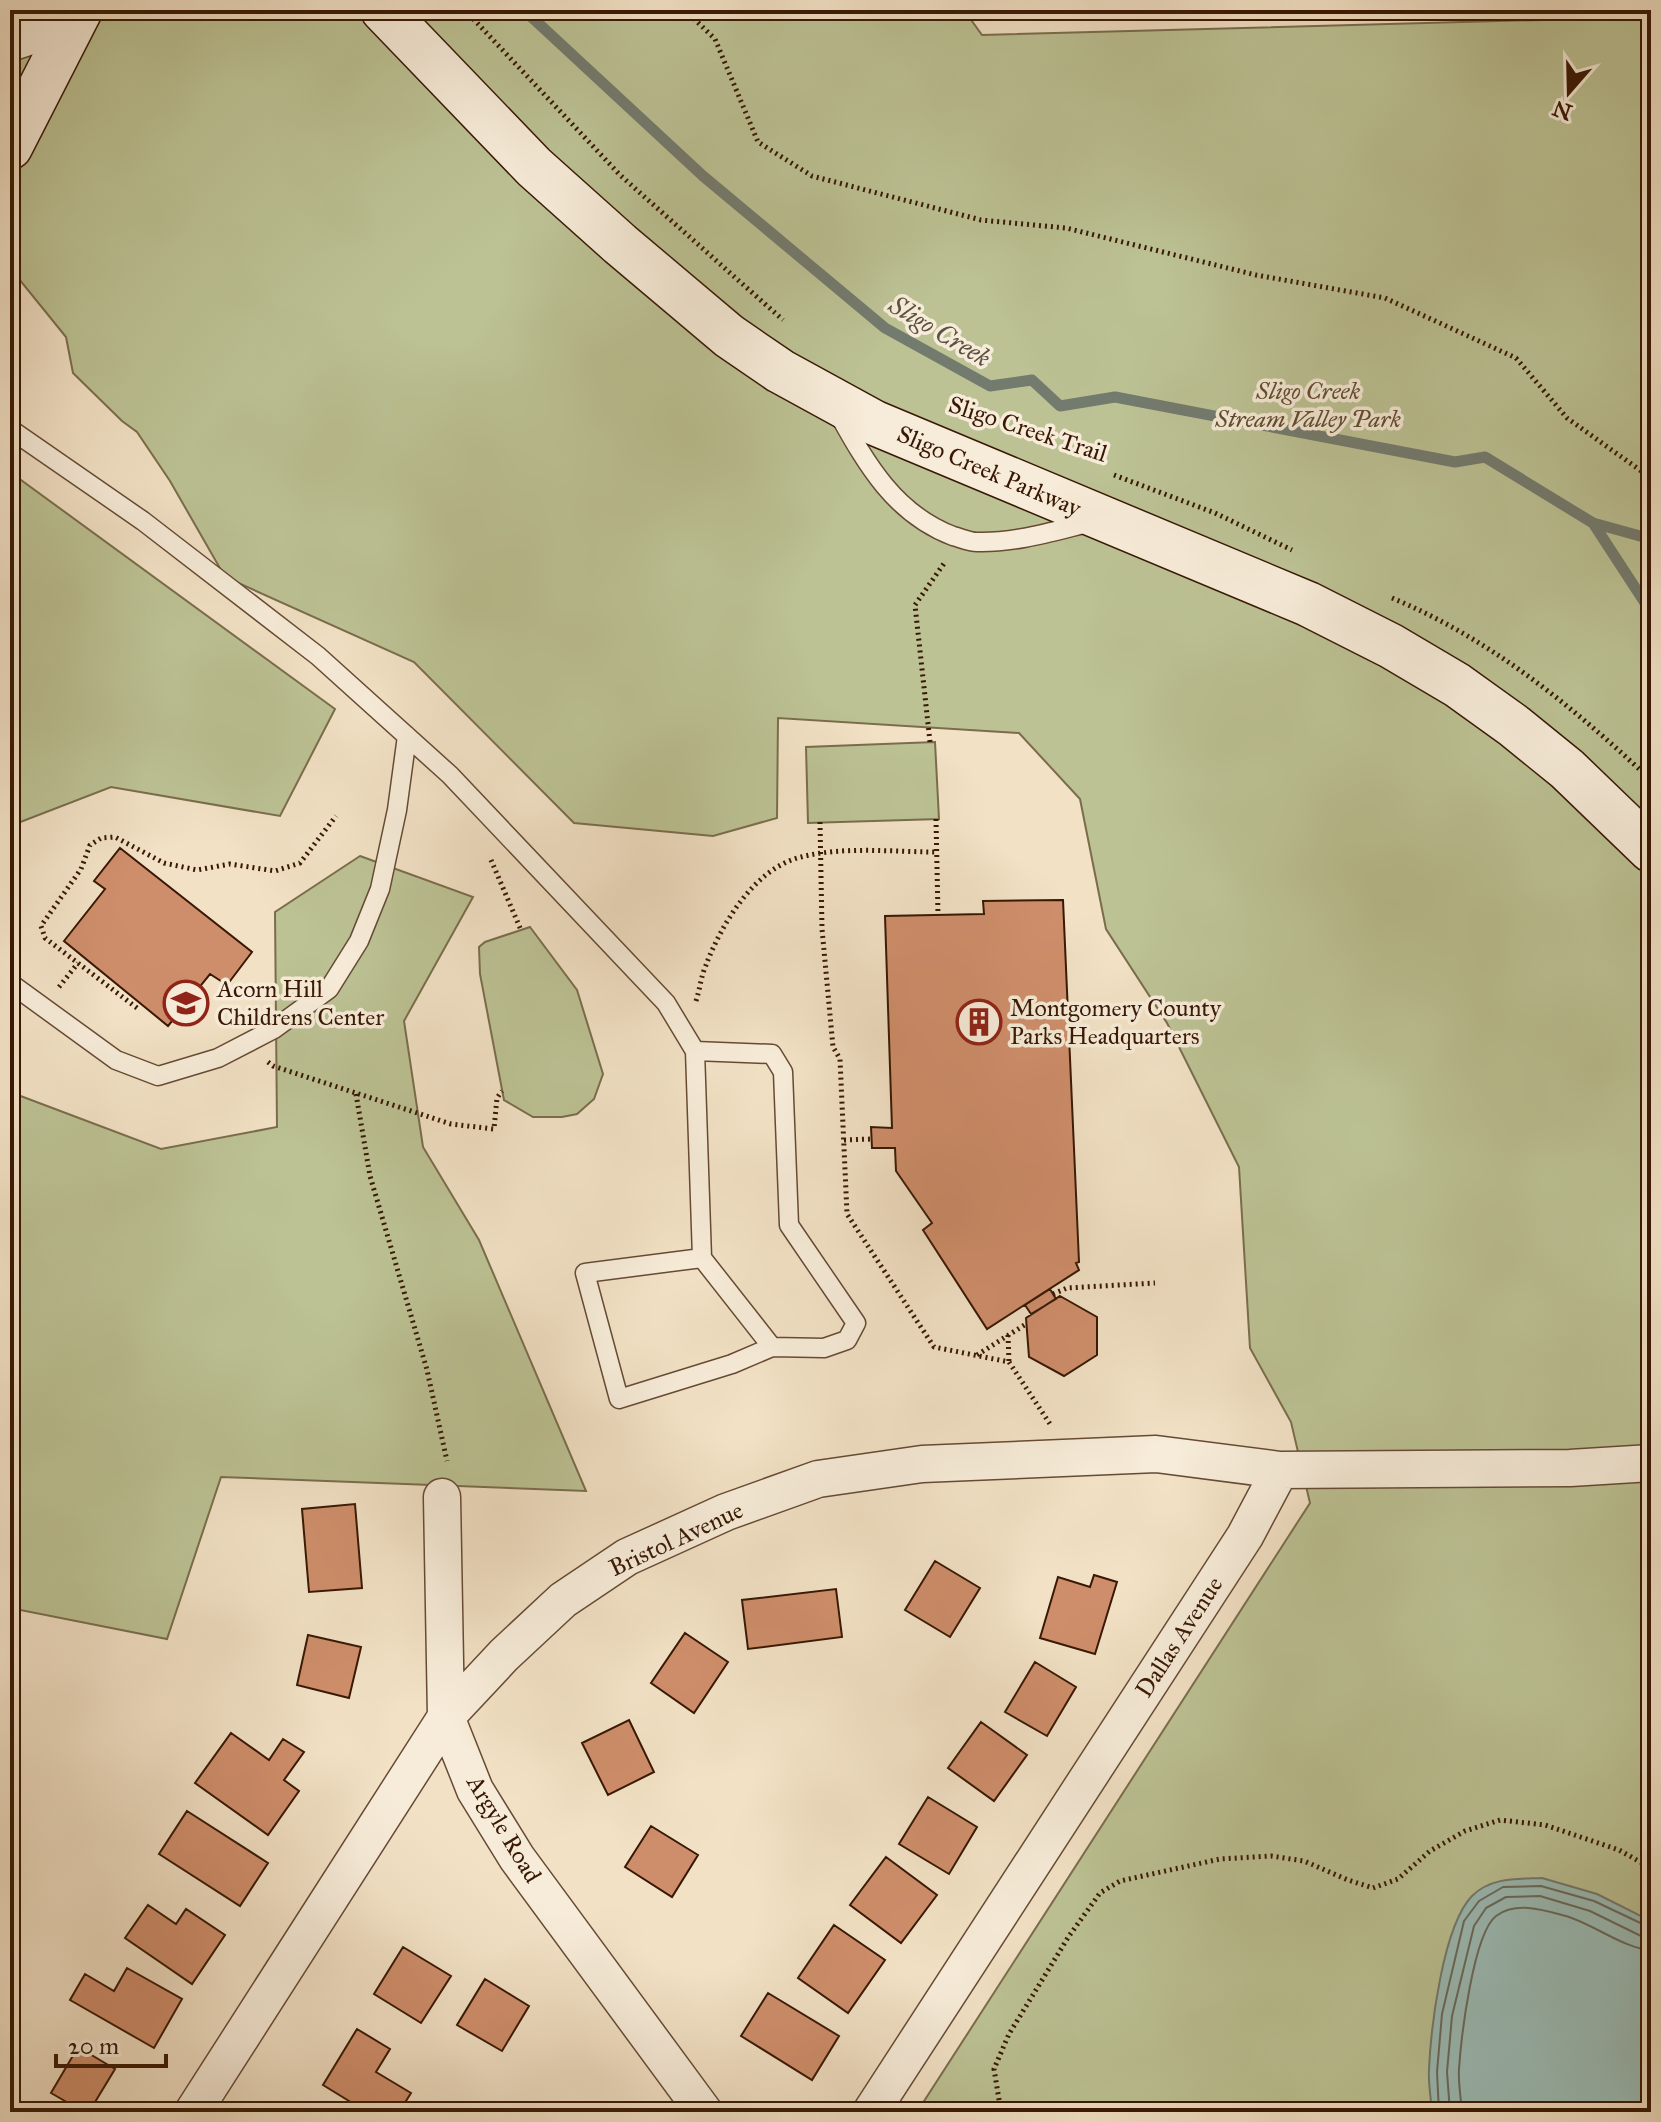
<svg xmlns="http://www.w3.org/2000/svg" width="1661" height="2122" viewBox="0 0 1661 2122" font-family="'IM FELL Great Primer',serif">
<style>
.green{fill:#bcc294;stroke:#7a6d4c;stroke-width:2}
.water{fill:#9bbdb7;stroke:#737b6f;stroke-width:2}
.lines{fill:none;stroke-linecap:round;stroke-linejoin:round}
.shore{stroke:#6a6a5e;stroke-width:2}
.stream{stroke:#737b6f;stroke-width:11}
.building{fill:#cf8e6b;stroke:#381804;stroke-width:2}
.lane-casing{stroke:#664a34;stroke-width:21}
.street-casing{stroke:#664a34;stroke-width:39}
.secondary-casing{stroke:#381804;stroke-width:47}
.path{stroke:#381804;stroke-width:5;stroke-dasharray:2 4;stroke-linecap:butt}
.lane{stroke:#f7ecd9;stroke-width:18}
.street{stroke:#f7ecd9;stroke-width:36}
.secondary{stroke:#f7ecd9;stroke-width:44}
.labels{text-anchor:middle;stroke-width:7;stroke-linejoin:round;paint-order:stroke}
.park-label{font-size:24px;font-style:italic;fill:#604b2f;stroke:#f7ecd9}
.street-label{font-size:24px;fill:#381804;stroke:#f7ecd9}
.poi-label{font-size:24px;fill:#381804;stroke:#f7ecd9;text-anchor:start}
.water-label{font-size:26px;font-style:italic;fill:#5b5243;stroke:#f7ecd9}
</style>
<rect width="100%" height="100%" fill="#f2e1c5"/>
<filter id="stains"><feTurbulence type="fractalNoise" baseFrequency=".0025" numOctaves="4"/><feColorMatrix values="0 0 0 0 .2 0 0 0 0 .09 0 0 0 0 .02 0 0 0 .5 -.17"/></filter>
<radialGradient id="worn" r=".72"><stop offset=".6" stop-color="#630" stop-opacity="0"/><stop offset="1" stop-color="#630" stop-opacity=".3"/></radialGradient>
<path class="green" d="M10,10H964L982,35L1651,17V2112H917L1310,1503L1291,1422L1250,1348L1239,1167L1167,1023L1106,929L1080,799L1019,733L778,718L777,818L713,836L574,823L414,662L225,577L170,481L137,432L122,421L73,373L66,337L10,268Z
M10,472L335,709L280,816L111,787L10,826Z
M935,742L939,819L808,823L806,747Z
M360,856L473,897L404,1021L423,1147L479,1240L586,1491L221,1477L167,1639L10,1608V1092L161,1149L277,1127L275,912Z
M530,927L577,990L603,1074L594,1099L577,1114L562,1117H533L504,1100L480,974L479,947L485,942Z"/>
<path class="water" d="M1542,1878L1597,1894L1651,1921V2112H1432C1431,2098 1428,2083 1429,2069C1431,2026 1443,1926 1472,1896C1491,1877 1517,1879 1542,1878Z"/>
<g class="lines">
<path class="shore" d="M1439,2112L1437,2072L1442,2014L1464,1921L1479,1901L1503,1887L1541,1886L1594,1901L1651,1928
M1450,2112L1447,2072L1452,2016L1474,1926L1486,1908L1506,1897L1540,1896L1590,1911L1641,1936L1651,1938
M1462,2112C1461,2098 1458,2083 1459,2069C1461,2039 1473,1934 1496,1916C1516,1901 1544,1910 1566,1916C1593,1924 1625,1949 1651,1950"/>
<path class="stream" d="M524,10L703,176L885,328L990,386L1032,380L1060,406L1115,397L1455,462L1485,457L1593,523L1651,612
M1593,523L1651,539"/>
</g>
<path class="building" d="M1215,10H1241L1242,17L1215,19Z
M120,848L252,952L227,985L210,974L168,1026L64,941L105,889L94,881Z
M1063,900L1079,1262L1076,1263L1079,1270L987,1329L923,1230L932,1223L896,1171L895,1148H872L871,1127L892,1128L885,916L984,914L983,901Z
M1050,1289L1056,1299L1031,1314L1025,1305Z
M1060,1296L1097,1317V1355L1064,1376L1029,1357L1026,1318Z
M355,1504L362,1588L309,1592L302,1509Z
M935,1561L980,1588L950,1637L905,1610Z
M1094,1575L1117,1582L1095,1654L1040,1638L1058,1577L1090,1587Z
M836,1589L842,1637L748,1649L742,1600Z
M685,1633L728,1662L694,1713L651,1683Z
M308,1635L361,1647L349,1698L297,1685Z
M1035,1662L1076,1687L1047,1736L1005,1712Z
M629,1720L654,1772L608,1795L582,1743Z
M981,1722L1027,1755L994,1801L948,1768Z
M231,1733L269,1760L283,1739L304,1752L284,1780L299,1791L268,1835L195,1783Z
M928,1797L977,1827L949,1874L899,1844Z
M187,1811L268,1863L240,1906L159,1854Z
M651,1826L698,1855L672,1897L625,1867Z
M886,1857L937,1895L901,1943L850,1905Z
M148,1905L176,1924L186,1909L225,1935L192,1984L125,1938Z
M834,1925L885,1960L848,2013L798,1978Z
M403,1947L451,1976L421,2023L374,1994Z
M127,1968L182,1999L154,2048L70,2000L85,1974L114,1991Z
M485,1979L529,2006L502,2051L457,2025Z
M768,1993L839,2036L812,2080L741,2036Z
M357,2029L390,2049L376,2072L411,2093L399,2112H367L323,2085Z
M78,2047L115,2069L89,2112H84L51,2093Z"/>
<g class="lines">
<g class="lane-casing">
<path id="lane" d="M838,413C867,465 895,514 953,536C961,538 969,542 977,542C1016,543 1054,531 1092,522
M10,429L143,521L318,656L450,775L666,1003L695,1051L702,1258L772,1347L824,1348L847,1340L856,1323L789,1225L783,1072L772,1054L695,1051
M10,983L116,1060L158,1076L218,1058L274,1029L329,989L359,941L380,889L397,810L407,736
M702,1258L585,1273L619,1399L732,1364L772,1347"/>
</g>
<g class="street-casing">
<path id="street" d="M10,43L71,23
M442,1497L446,1717L475,1790L517,1858L704,2112
M193,2112L446,1717L504,1655L563,1600L627,1557L726,1512L818,1479L922,1464L1156,1454L1280,1470
M871,2112L1245,1536L1280,1470L1570,1468L1651,1463"/>
</g>
<g class="secondary-casing">
<path id="secondary" d="M383,10L534,167L620,244L729,336L780,371L875,423L1308,604L1391,646L1457,685L1514,726L1567,769L1651,850
M10,147L80,10"/>
</g>
<path class="path" d="M465,10L620,175L783,320
M685,10L715,39L758,142L812,176L981,220L1066,228L1256,275L1385,298L1516,358L1567,418L1651,478
M1114,475L1215,513L1292,550
M1392,598C1491,639 1573,707 1651,780
M930,742L915,605L945,562
M936,819L938,915
M820,822L822,929L833,1047L840,1059L847,1214L934,1347L1009,1362L1050,1424
M491,860L521,930
M59,987L78,963
M696,1001C700,989 701,976 706,965C722,923 755,868 801,857C843,846 893,852 937,852
M137,1008L45,938L41,926L81,869L90,845L101,838L115,837L164,863L197,870L230,864L275,871L300,863L336,816
M268,1062L273,1066L451,1124L494,1129L497,1098L502,1091
M356,1094L370,1176L427,1370L447,1461
M844,1140L872,1139
M1053,1294L1067,1288L1155,1283
M1008,1335L1009,1362
M977,1355L1026,1324
M1001,2112L994,2069L1009,2034L1069,1936L1100,1893L1120,1881L1220,1859L1271,1856L1304,1861L1348,1880L1373,1888L1398,1879L1430,1851L1465,1831L1500,1820L1545,1825L1619,1850L1651,1868"/>
<use href="#lane" class="lane"/>
<use href="#street" class="street"/>
<use href="#secondary" class="secondary"/>
</g>
<defs>
<g id="school-ring" transform="scale(2.3)"><circle r="9.5" fill="#f7ecd9" stroke="#8f2418" stroke-width="1.5"/><path d="M0-5L7-2L0 1L-7-2ZM-4 1L0 2.5L4 1V4Q0 6-4 4Z" fill="#8f2418"/></g>
<g id="building-ring" transform="scale(2.3)"><circle r="9.5" fill="#f7ecd9" stroke="#8f2418" stroke-width="1.5"/><path d="M-4-6H4V6H1V3H-1V6H-4ZM-2.5-4.3h1.7v1.8h-1.7ZM.8-4.3h1.7v1.8H.8ZM-2.5-1h1.7V.8h-1.7ZM.8-1h1.7V.8H.8Z" fill="#8f2418"/></g>
</defs>
<g fill-rule="evenodd">
<use href="#school-ring" x="186" y="1003"/>
<use href="#building-ring" x="979" y="1022"/>
</g>
<g class="labels">
<g class="park-label">
<text x="1308" y="399">Sligo Creek<tspan x="1308" dy="28">Stream Valley Park</tspan></text>
</g>
<g class="street-label">
<text transform="translate(1028 429) rotate(18)" y="8">Sligo Creek Trail</text>
<text transform="translate(989 471) rotate(23)" y="8">Sligo Creek Parkway</text>
<text transform="translate(676 1539) rotate(-25)" y="8">Bristol Avenue</text>
<text transform="translate(1179 1637) rotate(-57)" y="8">Dallas Avenue</text>
<text transform="translate(504 1829) rotate(59)" y="8">Argyle Road</text>
</g>
<g class="poi-label">
<text x="217" y="997">Acorn Hill<tspan x="217" dy="28">Childrens Center</tspan></text>
<text x="1010" y="1016">Montgomery County<tspan x="1010" dy="28">Parks Headquarters</tspan></text>
</g>
<g class="water-label">
<text transform="translate(940 331) rotate(31)" y="9">Sligo Creek</text>
</g>
</g>
<rect width="1661" height="2122" fill="none" stroke="#f2e1c5" stroke-width="40"/>
<rect x="12" y="12" width="1637" height="2098" fill="none" stroke="#381804" stroke-width="4"/>
<rect x="20" y="20" width="1621" height="2082" fill="none" stroke="#381804" stroke-width="2"/>
<g transform="translate(1569 92) rotate(200)" stroke="#f7ecd9" stroke-width="6" paint-order="stroke">
<path d="M0-6L14 30L0 20L-14 30Z" fill="#381804"/>
<text y="-12" font-size="22" font-weight="bold" text-anchor="middle" fill="#381804">N</text>
</g>
<path d="M56 2054v12h110v-12" fill="none" stroke="#381804" stroke-width="4"/>
<text x="68" y="2054" font-size="24" fill="#381804" stroke="#f7ecd9" stroke-width="6" paint-order="stroke">20 m</text>
<rect width="100%" height="100%" filter="url(#stains)"/>
<rect width="100%" height="100%" fill="url(#worn)"/>
</svg>
